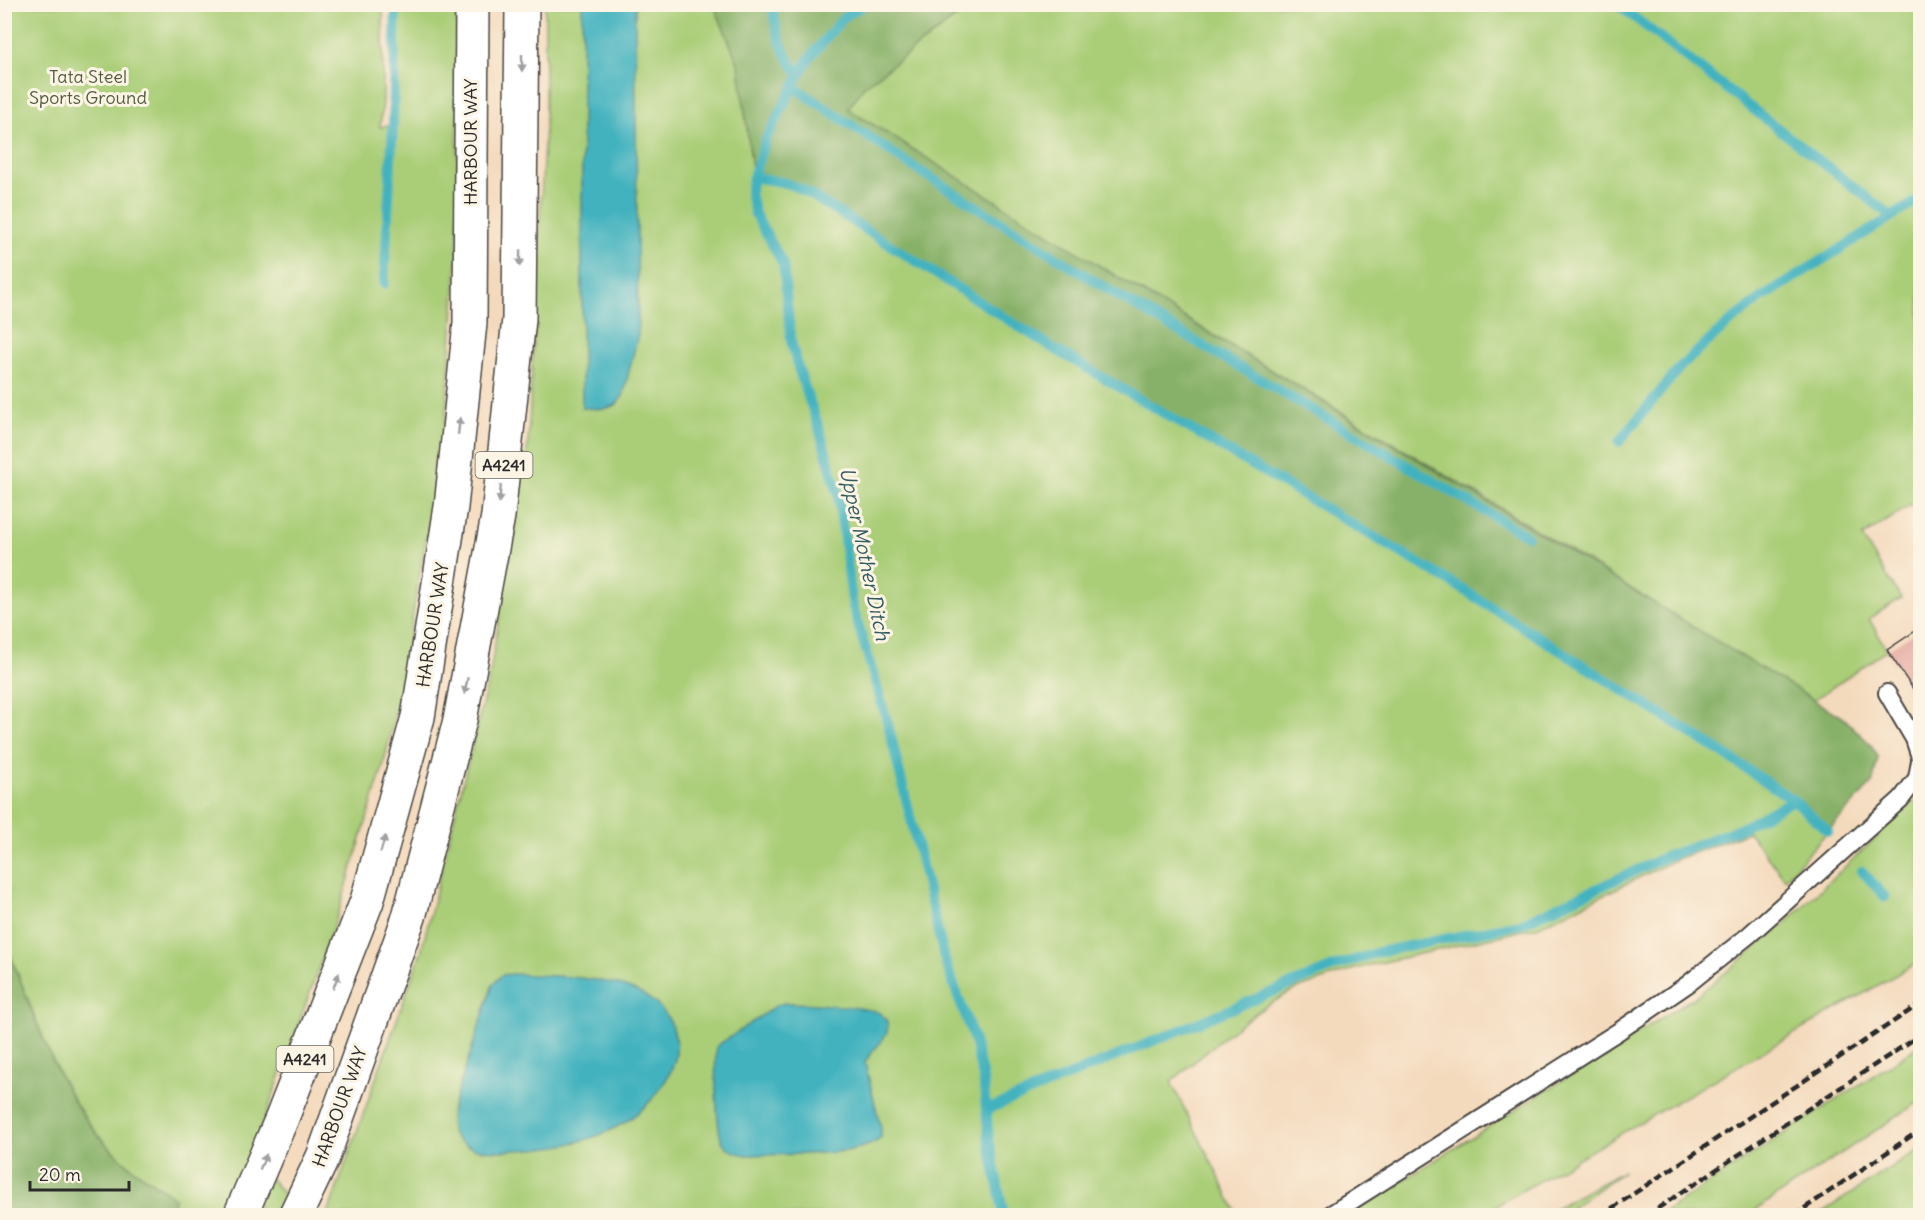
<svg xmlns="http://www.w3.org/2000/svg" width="1925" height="1220" viewBox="0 0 1925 1220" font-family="Delius,sans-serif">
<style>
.green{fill:#aace78;stroke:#6a7c52;stroke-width:1.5}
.forest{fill:#87b168;stroke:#596e4a;stroke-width:1.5}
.water{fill:#43b2bf;stroke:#376e75;stroke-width:1.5}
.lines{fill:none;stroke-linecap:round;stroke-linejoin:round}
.stream{stroke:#43b2bf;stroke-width:10}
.building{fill:#e3a39c}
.lane-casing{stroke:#494541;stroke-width:20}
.primary-casing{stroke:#494541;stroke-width:36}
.lane{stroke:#fff;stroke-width:16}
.primary{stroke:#fff;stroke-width:33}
.rail{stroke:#2b2b2b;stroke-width:4.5;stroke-dasharray:9 4.5;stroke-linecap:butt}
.oneway{fill:#a0a0a0}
.labels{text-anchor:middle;stroke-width:6;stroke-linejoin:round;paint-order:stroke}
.shield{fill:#fcf5e5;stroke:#6a6863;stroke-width:1.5}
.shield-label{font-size:16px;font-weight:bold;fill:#2b2b2b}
.park-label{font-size:18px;fill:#515c42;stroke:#fcf5e5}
.street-label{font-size:18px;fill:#2b2b2b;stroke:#fcf5e5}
.water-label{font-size:20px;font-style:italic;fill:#335a5f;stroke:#fcf5e5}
</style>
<rect width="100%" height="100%" fill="#fcf5e5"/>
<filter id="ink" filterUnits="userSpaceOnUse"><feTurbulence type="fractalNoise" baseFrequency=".0167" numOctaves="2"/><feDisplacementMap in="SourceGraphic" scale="12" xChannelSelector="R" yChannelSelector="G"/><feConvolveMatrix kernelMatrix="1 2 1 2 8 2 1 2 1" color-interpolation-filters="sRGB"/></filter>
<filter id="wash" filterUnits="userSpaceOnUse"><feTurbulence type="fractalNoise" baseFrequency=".008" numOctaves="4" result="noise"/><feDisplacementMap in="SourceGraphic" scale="24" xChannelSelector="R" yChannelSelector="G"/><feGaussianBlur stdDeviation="1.35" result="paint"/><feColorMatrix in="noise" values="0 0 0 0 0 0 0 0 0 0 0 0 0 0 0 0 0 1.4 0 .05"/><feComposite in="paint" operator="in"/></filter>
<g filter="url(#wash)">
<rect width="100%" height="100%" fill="#f4dabd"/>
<path class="green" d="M4,5H383V101L380,127L393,125L396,5H457L458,251L445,427L400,690L384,763L338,914L251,1157L303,1215H267L238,1185L224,1215H167L175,1198C156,1184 133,1171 116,1154C56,1097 37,1016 5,942Z
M545,5H750L864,86L973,5H1920V499L1862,537L1901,598L1869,619L1887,650L1812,701L1504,510L1137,289L789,184L803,190L1103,378L1459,587L1724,754L1793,800L1828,831L1785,879L1748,832L1677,859L1537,927L1354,969L1294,990L1266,1006L1232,1030L1171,1082L1238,1215L327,1216L421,952L490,673L528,444L545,126Z
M1920,796V961L1480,1215H1348L1698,995L1781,927Z
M1920,1045V1101L1748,1215H1660Z
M1920,1149V1215H1818Z
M1624,1171L1561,1215H1542Z"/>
<path class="forest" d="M714,5H973L864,86L848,109L1137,289L1845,719L1871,745L1878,757L1873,782L1828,831L1793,800L1724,754L1459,587L1051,347L803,190L786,183L753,177L739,66Z
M4,942C37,1016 56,1097 116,1154C133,1171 156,1184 175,1198L167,1215H5Z"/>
<path class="water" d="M582,5H635L638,335L623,396L616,405L604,409L582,408Z
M513,974C565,978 666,971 676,1041C678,1057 673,1069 664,1083C632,1134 574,1148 517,1150C497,1151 471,1154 456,1138C449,1131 450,1121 451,1112L493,984L502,975Z
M785,1003C801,1003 867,1006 879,1013C884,1016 888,1021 888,1028C886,1041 870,1051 865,1063L881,1128V1137C867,1158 773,1154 746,1155C736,1153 727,1150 722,1141C716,1129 714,1058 717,1046L777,1005Z"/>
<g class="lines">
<path class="stream" d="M772,4C776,31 781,54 800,74
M865,4L844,17L807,61L766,139L753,177L750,193L755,214L783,264L791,341L799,371L819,428L838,494L853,607L888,724L945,961L973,1037L983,1078L989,1139L1004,1216
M1617,4L1891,216
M794,87L915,168L1120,297L1527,536
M753,177L786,183L803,190L1051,347L1459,587L1724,754L1793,800L1828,831
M384,284L393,125L396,4
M1619,442L1681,366L1729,323L1760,299L1920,199
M1862,871L1885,897
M986,1110L1333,967L1379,952L1520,924L1665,857L1743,827L1793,800"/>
</g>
<g id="blocks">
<path class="building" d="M1920,628V688L1915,692L1887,650Z"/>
</g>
</g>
<g filter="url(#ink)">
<use href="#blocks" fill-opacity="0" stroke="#494541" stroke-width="1.5"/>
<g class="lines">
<g class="lane-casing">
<path id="lane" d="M1887,693L1914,739L1920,757
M1328,1216L1619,1031L1688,984L1749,935L1901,799L1917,778L1920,761"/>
</g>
<g class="primary-casing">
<path id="primary" d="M240,1216L282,1118L367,901L418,717L451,507L470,323L472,4
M295,1216L323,1157L409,917L460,720L498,516L519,319L522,4"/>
</g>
<use href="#lane" class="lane"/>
<use href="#primary" class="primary"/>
<path class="rail" d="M1600,1216L1920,1004
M1646,1216L1920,1035
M1793,1216L1920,1130"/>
</g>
<defs><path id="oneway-solid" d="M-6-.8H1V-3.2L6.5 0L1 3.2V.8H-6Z" transform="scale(1.5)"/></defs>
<g class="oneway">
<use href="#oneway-solid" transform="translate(522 63) rotate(90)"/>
<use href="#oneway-solid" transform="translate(520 258) rotate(91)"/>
<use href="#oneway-solid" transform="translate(459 426) rotate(-84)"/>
<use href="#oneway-solid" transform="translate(500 494) rotate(96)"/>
<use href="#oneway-solid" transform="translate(466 686) rotate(101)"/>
<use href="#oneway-solid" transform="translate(383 844) rotate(-74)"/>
<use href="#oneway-solid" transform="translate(336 981) rotate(-69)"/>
<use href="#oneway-solid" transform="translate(263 1162) rotate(-66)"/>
</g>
</g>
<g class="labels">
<g class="shield">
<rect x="475.5" y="452" width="57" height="26" rx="4.5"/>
<rect x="276.5" y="1046" width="57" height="26" rx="4.5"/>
</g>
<g class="shield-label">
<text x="504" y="471">A4241</text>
<text x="305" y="1065">A4241</text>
</g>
<g class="park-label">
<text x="88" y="83">Tata Steel<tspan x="88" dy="21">Sports Ground</tspan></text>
</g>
<g class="street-label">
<text transform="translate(471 142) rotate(-90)" y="6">HARBOUR WAY</text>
<text transform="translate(433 625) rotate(-81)" y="6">HARBOUR WAY</text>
<text transform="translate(340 1107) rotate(-70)" y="6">HARBOUR WAY</text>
</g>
<g class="water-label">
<text transform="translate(865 554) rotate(78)" y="7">Upper Mother Ditch</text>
</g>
</g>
<rect width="1925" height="1220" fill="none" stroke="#fcf5e5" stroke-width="24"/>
<path d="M30 1181v9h99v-9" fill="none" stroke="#2b2b2b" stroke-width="3"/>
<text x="39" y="1181" font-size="18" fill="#2b2b2b" stroke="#fcf5e5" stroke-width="4.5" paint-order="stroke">20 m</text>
</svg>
